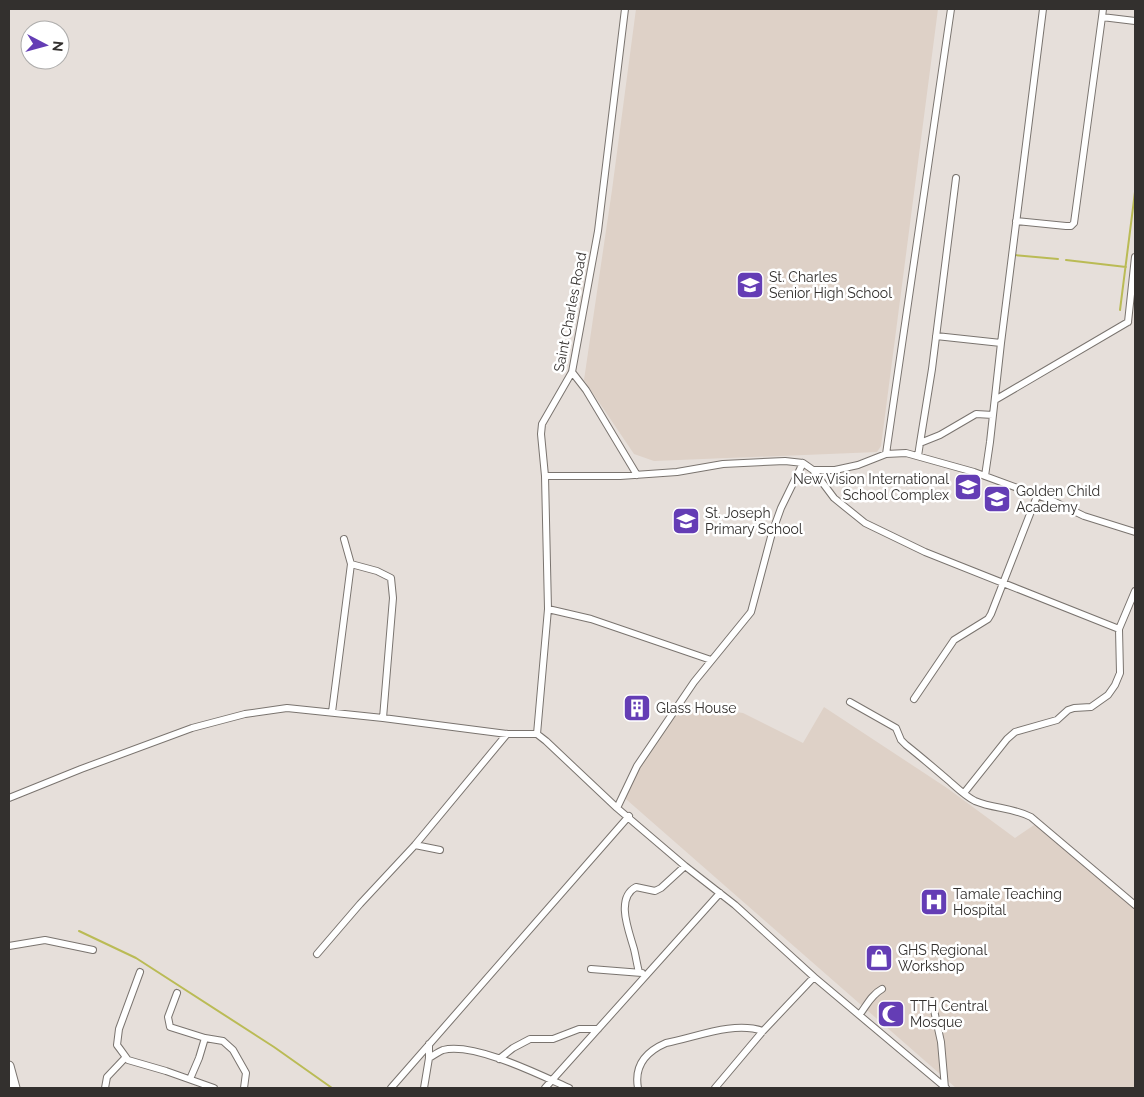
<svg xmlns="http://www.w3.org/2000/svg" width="1144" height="1097" viewBox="0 0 1144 1097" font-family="Raleway,sans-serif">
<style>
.built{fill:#ded1c7}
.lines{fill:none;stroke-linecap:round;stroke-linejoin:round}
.stream{stroke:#babb55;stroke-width:2}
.street-casing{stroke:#7a746f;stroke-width:8}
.secondary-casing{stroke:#7a746f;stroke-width:11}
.street{stroke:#fff;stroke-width:6}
.secondary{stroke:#fff;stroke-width:9}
.labels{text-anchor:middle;stroke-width:5;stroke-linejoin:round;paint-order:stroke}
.poi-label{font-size:14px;fill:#33302e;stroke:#fff;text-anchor:start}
.street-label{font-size:14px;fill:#33302e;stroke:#fff}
</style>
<rect width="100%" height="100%" fill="#e6dfda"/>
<path class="built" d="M636,9H938L881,446L877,452L654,461L634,454L584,380L612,190Z
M684,704L743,713L803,743L824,707L947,788L1015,838L1040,821L1135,910V1088H956L619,793Z"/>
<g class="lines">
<path class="stream" d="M1014,255L1058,259
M1066,260L1126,267
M1120,310L1135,192
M79,931L136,958L274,1047L332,1088"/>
<g class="street-casing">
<path id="street" d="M1102,17L1103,9
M1016,221L1066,226H1071L1074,223L1102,17L1135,21
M1128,322L1135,257
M936,336L1001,343
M572,372L586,390L637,475
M995,400L1128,322
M920,443L932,369L956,178
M886,454L951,9
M918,456L920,443L940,435L976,414L993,415
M813,470L834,498L865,523L925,552L1119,629
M545,476H620L677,472L723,464L785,461L803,463L813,470H835L858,465L886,454L906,453L974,472L1053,501L1084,516L1135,532
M985,476L990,442L1001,343L1043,9
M351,564L377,571L391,578L393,598L383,718
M548,609L591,619L711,660
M914,699L954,640L988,619L991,614L1037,496
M850,702L896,728L901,740L906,745C920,756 934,768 948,780C956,787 965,796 975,801C994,809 1011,807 1031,817L1135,905
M332,712L351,564L344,539
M537,734L548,609L545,476L541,434L542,424L572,372L598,231L625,9
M964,793L1007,739L1015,732L1057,720L1068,710L1074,708L1091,707L1108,695L1115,685L1120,673L1119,629L1135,591
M9,798L81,769L192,728L245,714L287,708L383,718L507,734H537L546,741L617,808L685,866L735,905L814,977L946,1088
M617,808L637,766L694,682L751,612L772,533L781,508L803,463
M415,845L440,850
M9,946L45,940L93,950
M317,954L360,904L415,845L507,734
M591,969L642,973
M140,972L119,1029L117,1045L120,1049L128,1060L166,1071L214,1088
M639,972C637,965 636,957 634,949C629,931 615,898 636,887L655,891L661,888L685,866
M177,993L168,1017L170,1027L205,1038L199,1058L190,1079
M932,1001L941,1042L945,1088
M860,1014C867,1005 871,995 882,989
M205,1038L223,1041L233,1050L246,1073L244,1088
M429,1058C434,1055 438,1052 443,1050C474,1042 540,1075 569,1088
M499,1059L513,1048L530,1039H553L579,1029H598
M105,1088L107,1077L125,1058
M391,1088L629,816
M424,1088L429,1058V1044
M545,1088L720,893
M638,1088C634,1066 645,1052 666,1043C697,1037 733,1021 763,1031
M715,1088L763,1031L814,977"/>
</g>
<g class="secondary-casing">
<path id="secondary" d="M9,1066L15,1088"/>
</g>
<use href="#street" class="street"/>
<use href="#secondary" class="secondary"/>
</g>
<defs>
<g id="school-square" transform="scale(1.4375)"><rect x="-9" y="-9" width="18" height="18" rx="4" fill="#643db5" stroke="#fff"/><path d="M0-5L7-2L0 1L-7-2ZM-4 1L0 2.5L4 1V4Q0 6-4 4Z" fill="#fff"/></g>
<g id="building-square" transform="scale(1.4375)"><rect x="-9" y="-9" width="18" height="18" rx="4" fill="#643db5" stroke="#fff"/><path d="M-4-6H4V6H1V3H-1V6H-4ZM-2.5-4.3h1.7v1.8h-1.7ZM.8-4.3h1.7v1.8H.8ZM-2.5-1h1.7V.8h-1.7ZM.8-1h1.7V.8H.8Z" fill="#fff"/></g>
<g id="hospital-square" transform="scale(1.4375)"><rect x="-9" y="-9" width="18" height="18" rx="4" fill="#643db5" stroke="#fff"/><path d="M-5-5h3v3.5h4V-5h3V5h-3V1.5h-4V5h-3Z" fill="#fff"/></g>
<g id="shop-square" transform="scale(1.4375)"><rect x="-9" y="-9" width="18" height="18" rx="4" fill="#643db5" stroke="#fff"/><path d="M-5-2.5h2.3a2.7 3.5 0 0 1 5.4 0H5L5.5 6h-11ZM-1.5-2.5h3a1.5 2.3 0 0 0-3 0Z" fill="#fff"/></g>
<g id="mosque-square" transform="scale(1.4375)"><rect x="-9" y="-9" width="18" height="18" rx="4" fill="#643db5" stroke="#fff"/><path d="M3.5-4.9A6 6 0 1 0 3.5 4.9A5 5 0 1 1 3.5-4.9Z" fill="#fff"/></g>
</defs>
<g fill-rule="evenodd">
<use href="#school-square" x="750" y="285"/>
<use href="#school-square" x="968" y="487"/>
<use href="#school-square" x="997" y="499"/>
<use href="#school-square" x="686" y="521"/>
<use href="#building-square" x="637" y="708"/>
<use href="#hospital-square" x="934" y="902"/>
<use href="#shop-square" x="879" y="958"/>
<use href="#mosque-square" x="891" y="1014"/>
</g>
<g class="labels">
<g class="poi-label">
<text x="769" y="282">St. Charles<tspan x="769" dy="16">Senior High School</tspan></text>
<text x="949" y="484" text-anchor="end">New Vision International<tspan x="949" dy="16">School Complex</tspan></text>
<text x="1016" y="496">Golden Child<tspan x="1016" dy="16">Academy</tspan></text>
<text x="705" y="518">St. Joseph<tspan x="705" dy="16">Primary School</tspan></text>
<text x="656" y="713">Glass House</text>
<text x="953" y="899">Tamale Teaching<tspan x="953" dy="16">Hospital</tspan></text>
<text x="898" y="955">GHS Regional<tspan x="898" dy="16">Workshop</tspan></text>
<text x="910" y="1011">TTH Central<tspan x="910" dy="16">Mosque</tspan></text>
</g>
<g class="street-label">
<text transform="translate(570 312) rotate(-79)" y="5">Saint Charles Road</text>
</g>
</g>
<rect width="1144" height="1097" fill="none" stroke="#33302e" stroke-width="20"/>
<g transform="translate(45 45) rotate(96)"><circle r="24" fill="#ffffff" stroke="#adacab"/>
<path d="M0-4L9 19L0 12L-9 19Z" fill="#643db5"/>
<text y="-8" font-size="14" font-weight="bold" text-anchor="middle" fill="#33302e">N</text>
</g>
</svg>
